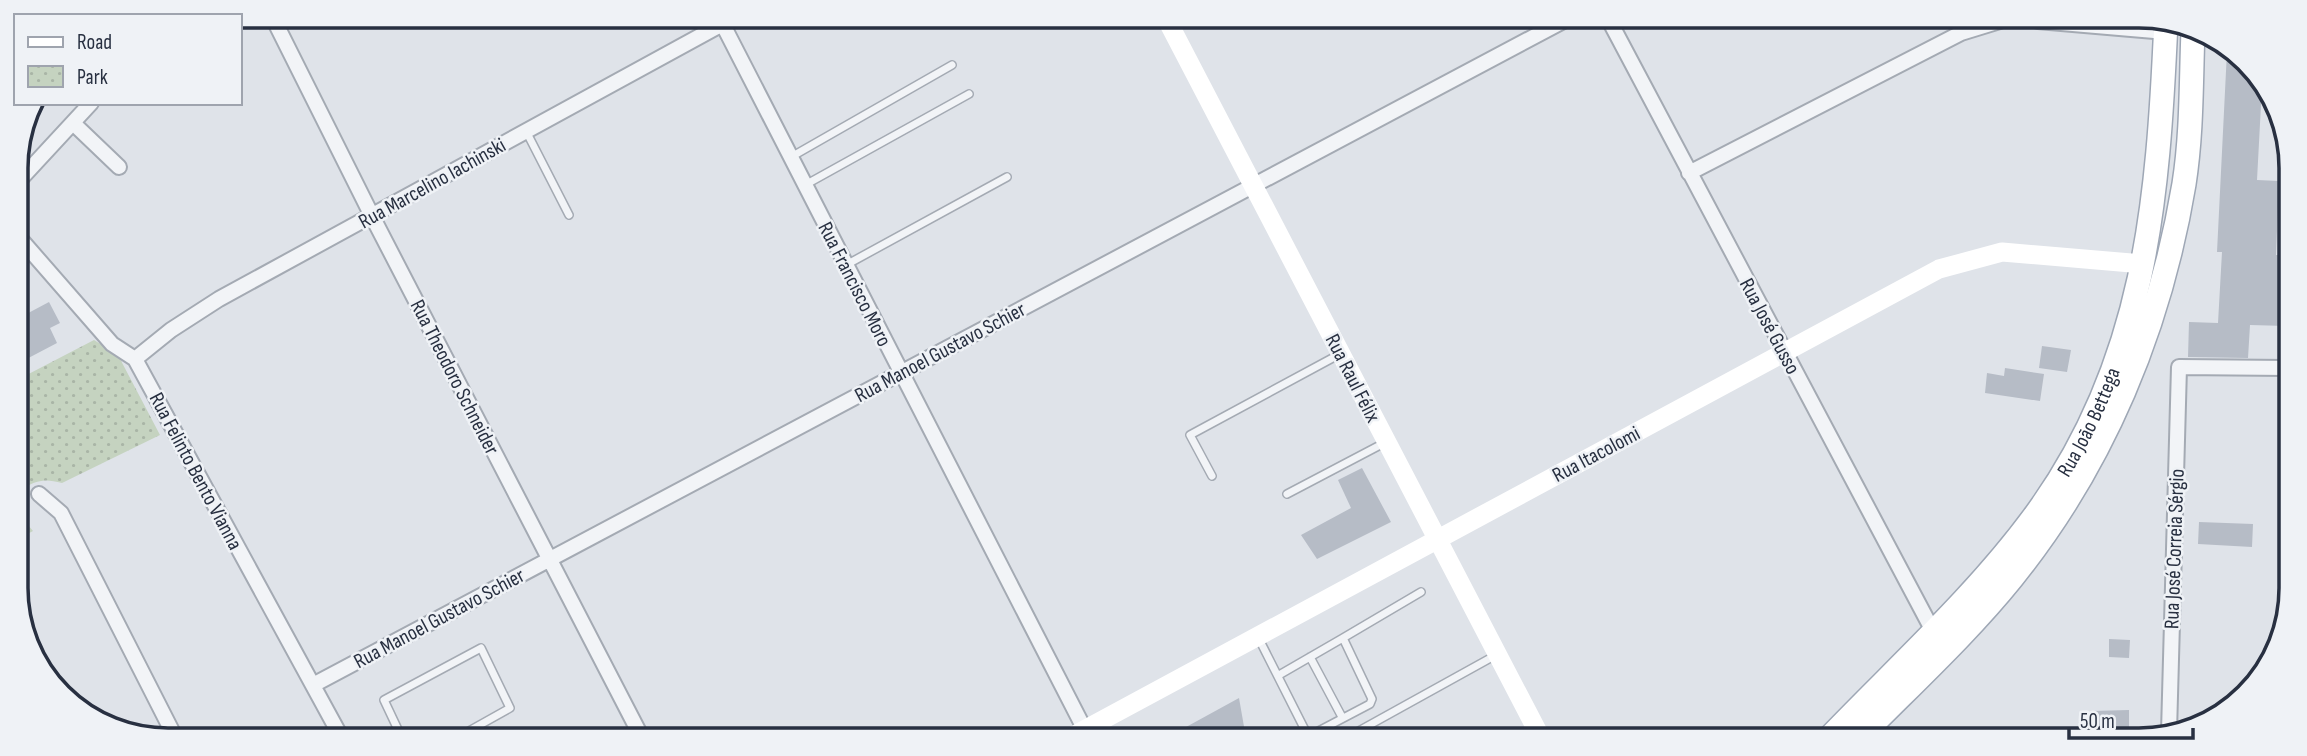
<svg xmlns="http://www.w3.org/2000/svg" width="2307" height="756" viewBox="0 0 2307 756" font-family="'Sofia Sans Condensed',sans-serif">
<style>
.park{fill:url(#park-dots)}
.building{fill:#b6bcc6}
.lines{fill:none;stroke-linecap:round;stroke-linejoin:round}
.lane-casing{stroke:#a4aab3;stroke-width:10}
.street-casing{stroke:#a4aab3;stroke-width:18}
.primary-casing{stroke:#9ea7b5;stroke-width:26}
.lane{stroke:#f2f4f7;stroke-width:7}
.street{stroke:#f2f4f7;stroke-width:14}
.secondary{stroke:#fff;stroke-width:19}
.primary{stroke:#fff;stroke-width:23}
.labels{text-anchor:middle;stroke-width:5;stroke-linejoin:round;paint-order:stroke}
.street-label{font-size:21px;fill:#283041;stroke:#eff2f6}
.rim{fill:none;stroke:#283041;stroke-width:3.5}
</style>
<defs>
<pattern id="park-dots" width="8" height="8" patternUnits="userSpaceOnUse" patternTransform="scale(1.75)"><rect width="8" height="8" fill="#c5d3c0"/><path d="M2 2h.1M6 6h.1" fill="none" stroke="#a9b5a6" stroke-width="1.8" stroke-linecap="round"/></pattern>
</defs>
<rect width="100%" height="100%" fill="#dfe3e9"/>
<path class="park" d="M94,340L118,355L160,435L62,483C44,478 35,480 20,491L18,499L17,380Z
M18,505L23,519L33,531L18,539Z"/>
<path class="building" d="M2227,51L2253,67L2262,86L2257,180L2279,181L2276,255H2288L2287,326L2250,325L2248,358L2188,357L2189,322L2218,323L2222,252H2217Z
M49,302L60,323L50,328L57,343L17,364V319Z
M2042,346L2071,350L2067,372L2039,368Z
M2005,368L2044,374L2040,401L1985,393L1987,373L2004,376Z
M1362,468L1391,522L1317,559L1301,535L1351,508L1338,480Z
M2199,522L2253,524L2252,547L2198,544Z
M2109,639L2130,640L2129,658L2109,657Z
M1239,698L1246,738H1166Z
M2129,710V735L2092,736V711Z"/>
<g class="lines">
<g class="lane-casing">
<path id="lane" d="M526,131L569,215
M2288,137V167
M791,157L952,65
M805,185L969,94
M846,265L1007,177
M1212,476L1190,435L1340,354
M1287,494L1386,442
M1258,637L1306,732L1311,735L1370,704L1372,699L1343,638L1279,675
M1343,638L1421,592
M1310,657L1342,717
M401,736L384,700L481,648L510,708L460,736
M1346,738L1496,655"/>
</g>
<g class="street-casing">
<path id="street" d="M272,16L372,216L641,736
M719,17L1088,736
M1609,20L1933,631
M2038,21L2166,32
M73,123L119,167
M1689,173L1961,33L2000,21
M16,184L91,103
M16,234L112,344L135,359L340,735
M135,359L171,330L219,299L735,17
M39,494L61,513L174,735
M313,685L1567,19
M2169,732L2179,367L2287,368"/>
</g>
<g class="primary-casing">
<g id="primary">
<path id="s1" d="M1828,739C1898,666 1976,596 2036,514C2146,363 2158,201 2166,21"/>
<path d="M1858,739C1910,686 1966,635 2012,578C2104,464 2160,328 2184,184C2192,133 2191,81 2193,30"/>
</g>
</g>
<use href="#lane" class="lane"/>
<use href="#street" class="street"/>
<path class="secondary" d="M1166,18L1541,738
M1071,737L1939,269L2002,252L2143,264"/>
<use href="#primary" class="primary"/>
</g>
<g class="labels">
<g class="street-label">
<text transform="translate(432 183) rotate(-29)" y="7">Rua Marcelino Iachinski</text>
<text transform="translate(855 284) rotate(63)" y="7">Rua Francisco Moro</text>
<text transform="translate(1770 326) rotate(62)" y="7">Rua José Gusso</text>
<text transform="translate(940 352) rotate(-28)" y="7">Rua Manoel Gustavo Schier</text>
<text transform="translate(455 377) rotate(63)" y="7">Rua Theodoro Schneider</text>
<text transform="translate(1353 378) rotate(63)" y="7">Rua Raul Félix</text>
<text dy="7" stroke="none"><textPath href="#s1" startOffset="413">Rua João Bettega</textPath></text>
<text transform="translate(1596 454) rotate(-28)" y="7">Rua Itacolomi</text>
<text transform="translate(196 471) rotate(62)" y="7">Rua Felinto Bento Vianna</text>
<text transform="translate(2174 549) rotate(-88)" y="7">Rua José Correia Sérgio</text>
<text transform="translate(439 618) rotate(-28)" y="7">Rua Manoel Gustavo Schier</text>
</g>
</g>
<path d="M0 0H2307V756H0ZM168 28H2139A140 140 0 0 1 2279 168V588A140 140 0 0 1 2139 728H168A140 140 0 0 1 28 588V168A140 140 0 0 1 168 28Z" fill="#eff2f6" fill-rule="evenodd"/>
<path class="rim" d="M168 28H2139A140 140 0 0 1 2279 168V588A140 140 0 0 1 2139 728H168A140 140 0 0 1 28 588V168A140 140 0 0 1 168 28Z"/>
<rect x="14" y="14" width="228" height="91" fill="#eff2f6" stroke="#9fa4ae" stroke-width="2"/>
<rect x="28" y="37" width="35" height="10" fill="#ffffff" stroke="#9fa4ae" stroke-width="2"/>
<text x="77" y="49" font-size="21" fill="#283041">Road</text>
<rect x="28" y="66" width="35" height="21" fill="url(#park-dots)" stroke="#9fa4ae" stroke-width="2"/>
<text x="77" y="84" font-size="21" fill="#283041">Park</text>
<path d="M2069 728v10h124v-10" fill="none" stroke="#283041" stroke-width="3.5"/>
<text x="2080" y="728" font-size="21" fill="#283041" stroke="#eff2f6" stroke-width="5" paint-order="stroke">50 m</text>
</svg>
